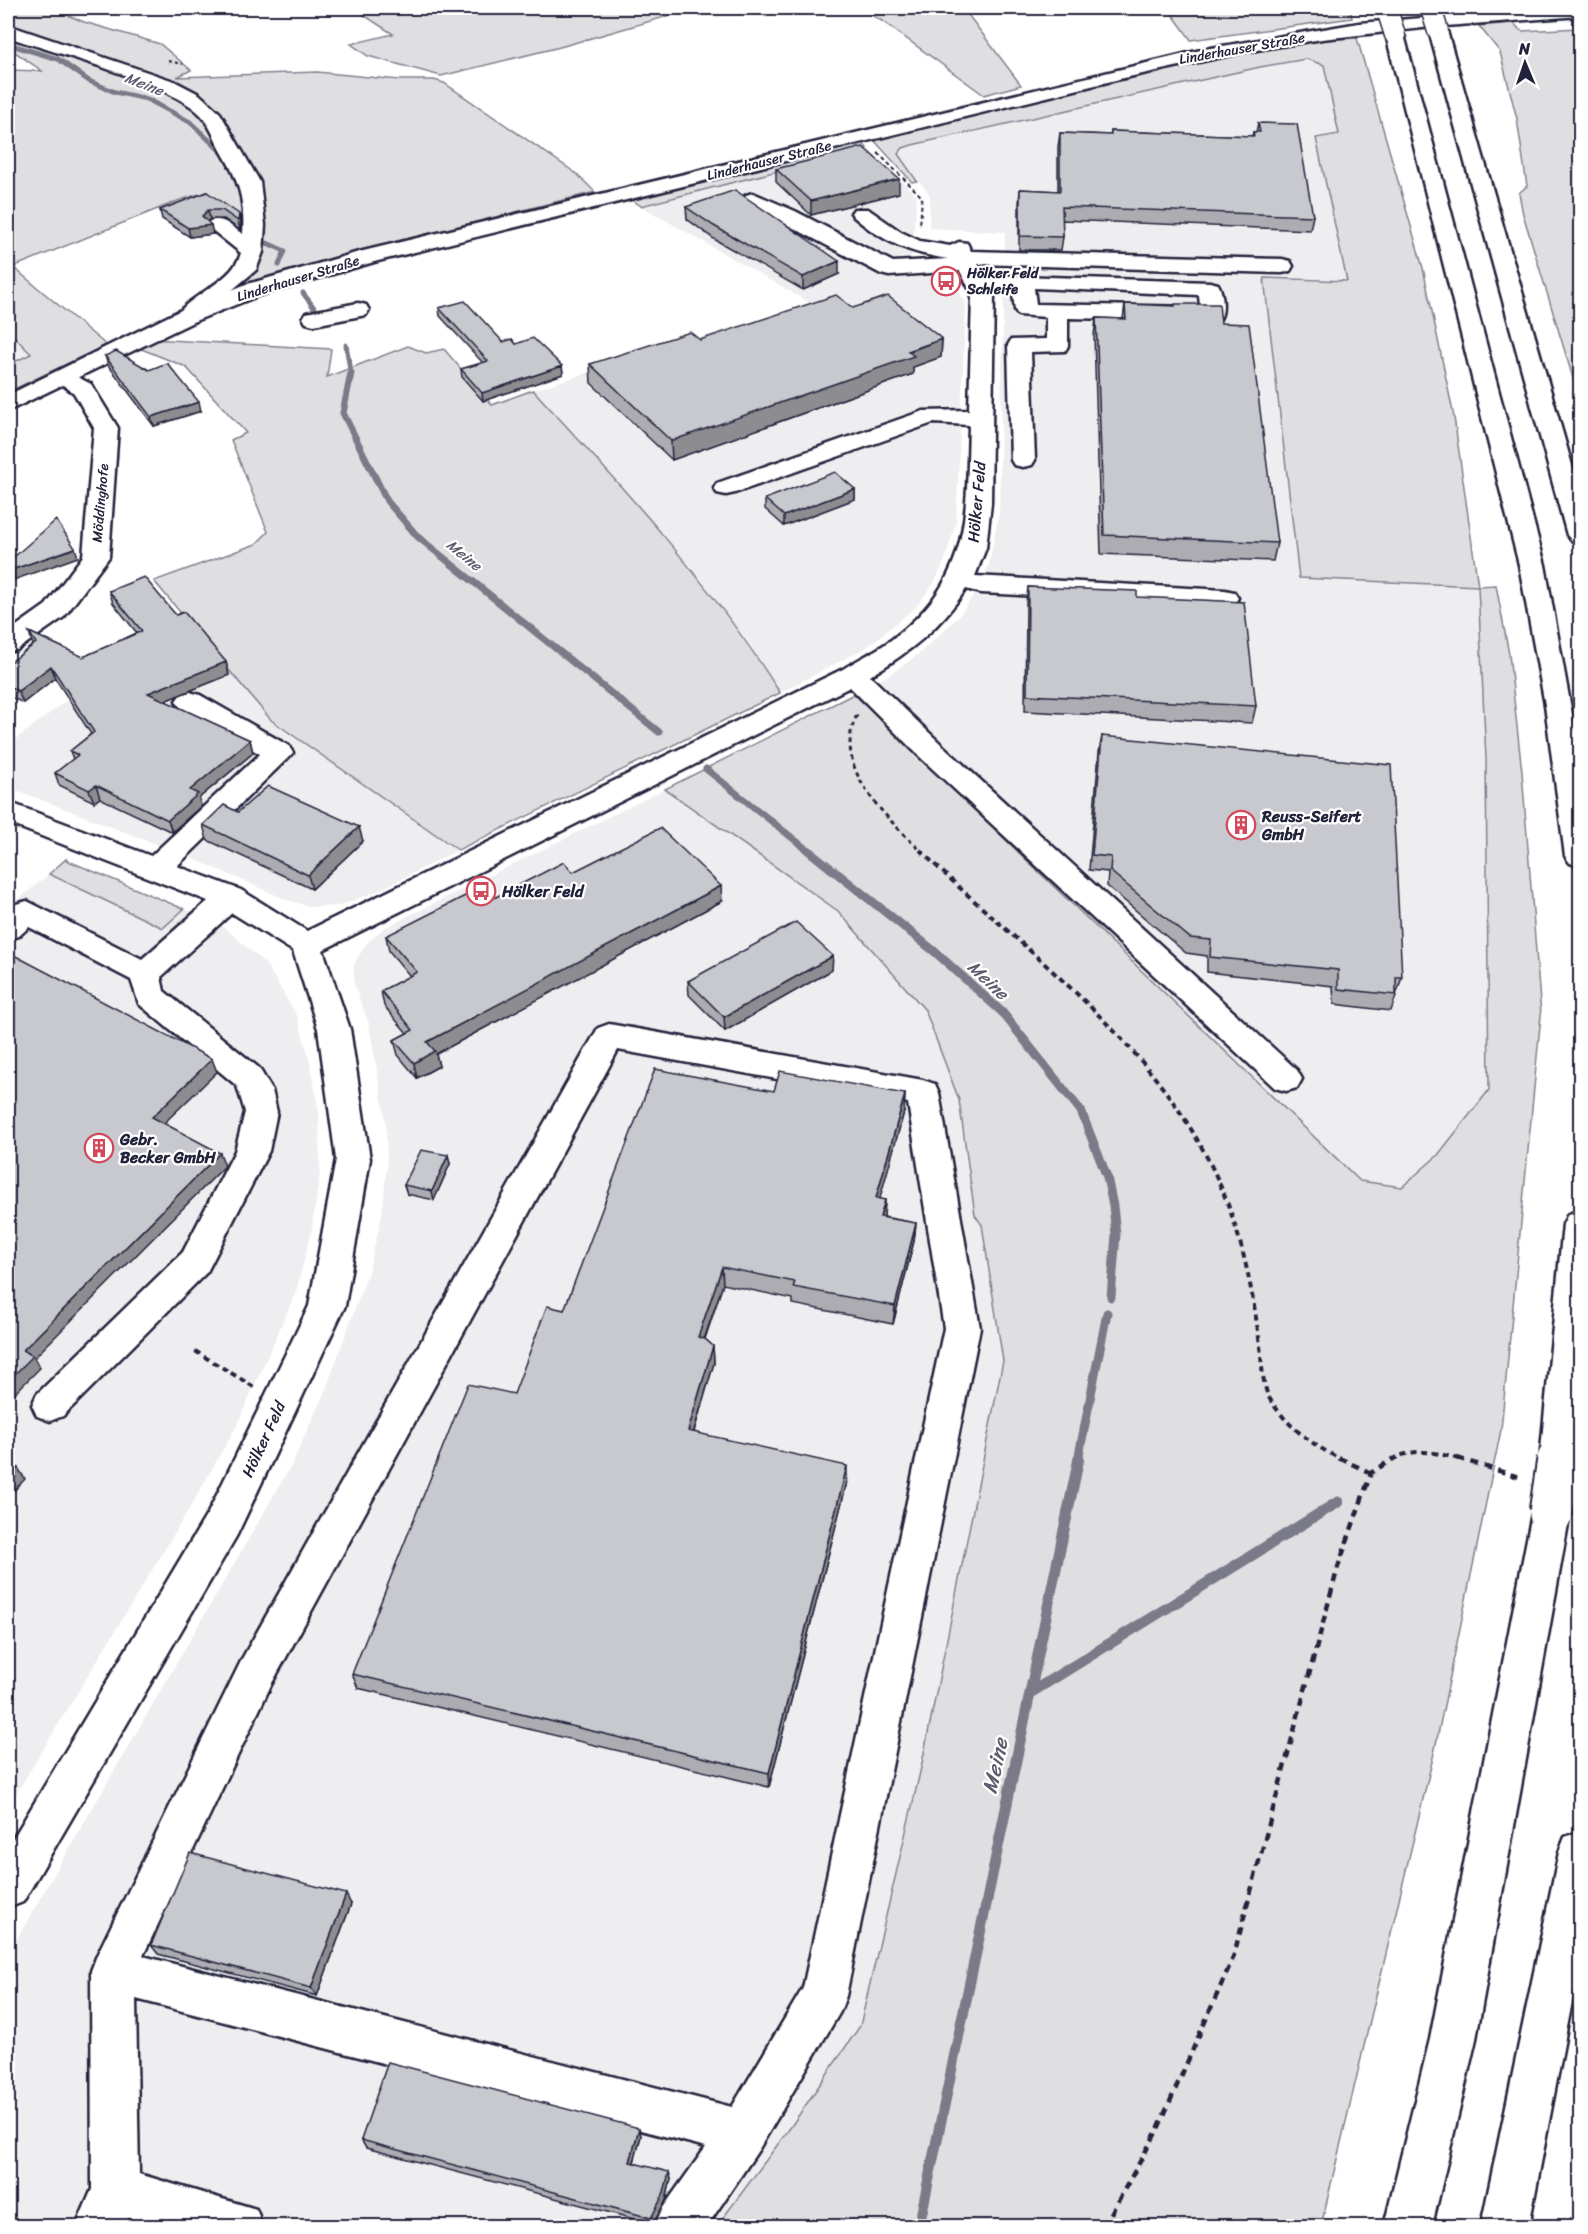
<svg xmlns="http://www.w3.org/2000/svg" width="1588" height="2234" viewBox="0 0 1588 2234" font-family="Sriracha,sans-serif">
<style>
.built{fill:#eeeef1}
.green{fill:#dfdfe2;stroke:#80808e;stroke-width:1.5}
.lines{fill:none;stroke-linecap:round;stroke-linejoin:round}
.stream-far3{stroke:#7a7a88;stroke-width:5}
.stream-far2{stroke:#7a7a88;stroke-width:7}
.stream-far1{stroke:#7a7a88;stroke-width:9}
.stream{stroke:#7a7a88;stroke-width:11}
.minor-casing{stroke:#22223b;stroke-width:5}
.major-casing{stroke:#22223b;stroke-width:5}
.highway-casing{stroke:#22223b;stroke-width:5}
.path-far3{stroke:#22223b;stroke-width:2;stroke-dasharray:4 3;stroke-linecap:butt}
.path-far2{stroke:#22223b;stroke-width:3;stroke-dasharray:4.5 4;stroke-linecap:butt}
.path-far1{stroke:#22223b;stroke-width:4;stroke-dasharray:6 4.5;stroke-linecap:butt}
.path{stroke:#22223b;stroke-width:4.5;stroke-dasharray:8 6;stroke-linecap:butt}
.minor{fill:#fff;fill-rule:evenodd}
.major{fill:#fff;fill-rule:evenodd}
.highway{fill:#fff;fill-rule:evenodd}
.highway-bridge-far1-casing{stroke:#22223b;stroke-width:23;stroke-linecap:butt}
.highway-bridge-casing{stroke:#22223b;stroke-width:47;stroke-linecap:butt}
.highway-bridge-far1{stroke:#fff;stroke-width:20}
.highway-bridge{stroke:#fff;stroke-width:43}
.wall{fill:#acacb2;stroke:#22223b;stroke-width:1.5}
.shaded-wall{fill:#8c8c91;stroke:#22223b;stroke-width:1.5}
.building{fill:#c8c8cf;stroke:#22223b;stroke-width:1.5}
.labels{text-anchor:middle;stroke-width:4.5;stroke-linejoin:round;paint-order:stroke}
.far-street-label{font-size:14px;fill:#22223b;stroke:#fff}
.far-poi-label{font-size:14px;font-weight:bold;fill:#22223b;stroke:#fff;text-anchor:start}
.far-water-label{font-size:15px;font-style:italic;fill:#5c5c6f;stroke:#fff}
.street-label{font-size:16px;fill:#22223b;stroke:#fff}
.poi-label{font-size:16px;font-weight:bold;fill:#22223b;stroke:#fff;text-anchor:start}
.water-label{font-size:18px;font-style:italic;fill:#5c5c6f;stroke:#fff}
.near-water-label{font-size:21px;font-style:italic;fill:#5c5c6f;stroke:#fff}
</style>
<rect width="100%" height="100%" fill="#fff"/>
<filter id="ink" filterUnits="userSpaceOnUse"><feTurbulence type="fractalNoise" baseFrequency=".0167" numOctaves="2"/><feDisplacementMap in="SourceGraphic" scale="12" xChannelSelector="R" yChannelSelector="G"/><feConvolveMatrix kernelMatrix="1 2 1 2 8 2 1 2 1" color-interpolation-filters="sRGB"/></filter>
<g filter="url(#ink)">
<path class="built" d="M1306,59L1324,65L1339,134L1316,139L1347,281L1264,278L1299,578L1478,586L1486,760L1489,1090L1438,1155L1402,1187L1360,1181L854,694L887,676L918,655L959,616L976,592L989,564L999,513L1005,232L929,228L930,195L898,154L903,148L913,145L1260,67Z
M867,148L917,196L911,260L959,292L966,303L956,522L944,563L934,583L917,606L867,647L780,693L746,639L610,473L533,390L810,303L641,206Z
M8,330L31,354L8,365Z
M206,643L271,721L458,850L378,891L339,906L312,907L287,900L187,856L8,787V745L66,701L126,680Z
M665,789L838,911L925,1010L959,1100L975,1215L982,1225L1003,1361L921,1768L860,2026L790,2128L717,2226H8V1954L292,1464L326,1389L368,1273L382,1215L387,1165L386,1123L369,1024L354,984V964L366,944L384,928Z
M49,874L163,928L184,909L217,921L266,964L297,1016L310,1061L319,1114L320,1173L311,1233L296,1292L236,1427L188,1511L8,1807V908Z"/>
<path class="green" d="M8,8H58L60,12L84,22L160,44L191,70L177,77L317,72L399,80H434L444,83L577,174L595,192L371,248L212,300L240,281L246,220L199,194L180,200L13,267L106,345L8,392V365L31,354L8,330V70L42,71L8,47Z
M353,8H696L560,47L441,76L368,56L351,44L393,34Z
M859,8H963L1021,85L984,95L882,21Z
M1168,8H1350L1352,18L1191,40Z
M1513,23L1522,31L1580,28V401L1523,214L1519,193L1527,186L1517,119L1500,52L1479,26Z
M1357,38L1423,268L1454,417L1478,586L1496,585L1509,654L1522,772L1541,1015L1501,1430L1435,1749L1321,2226H717L790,2128L860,2026L921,1768L1003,1361L982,1225L975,1215L959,1100L925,1010L838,911L665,789L854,694L1360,1181L1402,1187L1438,1155L1489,1090L1486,760L1478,586L1299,578L1264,278L1347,281L1316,138L1339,134L1324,65L1306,59L1260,67L912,145L903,148L898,154L917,181L912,182L873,139L1221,57L1318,40Z
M862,142L867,148L641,206L629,198Z
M150,339L331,349L327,377L408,346L426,353L444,349L492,405L533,390C621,485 711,583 780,693L458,850L271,720L154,581L256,544L268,532L231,440L246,433L186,367L134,346Z
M66,859V860L184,909L163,928L49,874Z"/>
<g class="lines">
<path class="stream-far3" d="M8,44L58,59L89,81L115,92L147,99L190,122L230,160
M267,243L285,251L279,265
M303,293L315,309
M346,345L351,375"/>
<path class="stream-far2" d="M351,373L343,413L387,501L418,537L659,732
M706,769L810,852"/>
<path class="stream-far1" d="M808,850L934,951L1002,1012L1081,1111L1107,1177L1113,1206L1116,1234L1111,1297
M1078,1460L1107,1313"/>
<path class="stream" d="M1030,1693L1338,1502
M919,2226L1079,1458"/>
<g class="minor-casing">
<path id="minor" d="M8,25L174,81L199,94L220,113L260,182L265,225L263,252L256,270L195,321H179L176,316C193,292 232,283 241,253L206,225L210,221C224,217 231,227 243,234C245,200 239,181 222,152C216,141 210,126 202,116C174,84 52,52 8,37Z
M753,193L795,211L893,262L948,259C910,253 883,242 854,217L851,213L854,209H868L901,232L920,241L950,246L959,242L967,243L971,251L1282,259L1290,261L1293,266L1290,271L1282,273L978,264L984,275L1210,282L1218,284C1223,292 1225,311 1220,319L1212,321L1068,318V346L1065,351L1031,352L1035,460L1032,465L1023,467L1014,465L1011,460L1008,345L1011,340L1046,339V317L1018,315L1015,310L1012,287L991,288L994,294L991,503L986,548L975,576L1225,590L1234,592L1238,598L1234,604L1225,606L981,593L966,589C939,629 911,651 870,676L941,744L1297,1070L1302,1079L1297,1088L1286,1091L1275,1088L921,758L850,687L323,950L350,1029L370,1159L345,1306L237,1535L23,1902L8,1908V1847L209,1511L309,1306L336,1159L318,1029L293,951L232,913L161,977L164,991L259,1068L272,1090L277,1112L269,1151L207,1272L63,1416L50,1421L37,1416L32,1405L37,1394L183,1252L235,1151L245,1112L237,1086L139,1004L131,980L29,927L19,936L8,939V912L16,904L27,901L142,959L208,901L8,823V802L151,856L260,754L180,707L176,701L180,695L190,692L200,695L289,746L293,753L177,866L241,890L307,931L843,669C859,659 876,651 891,640C972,579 966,517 969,425L933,423L735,493L726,495L717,493L714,488L717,483L923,411L969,410L972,294L960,271L889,276L881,274L746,203L743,199L746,195ZM1034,288L1199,295L1200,307L1036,304Z
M358,303L366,305L369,310L366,315L314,325L306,323L303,318L306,313Z
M64,370L91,384L118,428L109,557L64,617L17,650L8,652V632L46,605L83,556L94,428L74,393L52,377L56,372Z
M609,1024L923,1080L935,1084L939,1093L980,1328L846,1996L840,2012L759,2149L707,2226H655L662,2209L706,2147L136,1999L139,2174L256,2209L263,2226H157L128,2218L124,2226H76L92,2189L91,1971L97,1955L243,1657L598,1028ZM618,1050L908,1103L944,1328L803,1988L732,2107L143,1956L271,1685Z"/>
</g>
<g class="major-casing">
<path id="major" d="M1548,8H1580V16L1432,27L1322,39L1245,52L1124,78L374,262L260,295L195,321L8,411V395L179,311L244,285L359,252L1205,49L1359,23Z"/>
</g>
<g class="highway-casing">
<path id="highway" d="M1438,25L1447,31L1580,493V542L1571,540L1567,535L1429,31Z
M1395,29L1404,35L1545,565L1580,758V866L1570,863L1565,856L1545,705L1519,565L1386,35Z
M1580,1210V1427L1578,1460L1572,1472L1559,1477L1546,1472L1540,1460L1563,1224L1568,1214Z
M1551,1496L1565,1501L1570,1513L1476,2039L1432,2226H1384L1430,2039L1532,1513L1537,1501Z
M1580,1831V1960L1529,2226H1481L1559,1852L1565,1837Z"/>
</g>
<path class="path-far3" d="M168,61L183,64
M878,153L922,197L920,226"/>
<path class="path-far2" d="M857,715C830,769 888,818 922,852"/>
<path class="path-far1" d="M920,850C1029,958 1163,1045 1223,1192C1242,1238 1252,1288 1259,1338C1262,1357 1261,1377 1268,1396C1286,1426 1311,1444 1342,1460
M195,1351L254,1387
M1392,1460C1415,1446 1438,1453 1462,1460"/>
<path class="path" d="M1339,1458L1371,1473
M1457,1458L1519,1477
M1104,2226L1157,2131L1233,1958L1338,1567L1371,1473L1394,1458"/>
<use href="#minor" class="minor"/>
<use href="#major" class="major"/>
<use href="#highway" class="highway"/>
<g class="highway-bridge-far1-casing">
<path id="highway-bridge-far1" d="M1432,12L1438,31
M1389,16L1395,35"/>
</g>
<g class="highway-bridge-casing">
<path id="highway-bridge" d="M1551,1513L1559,1460"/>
</g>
<use href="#highway-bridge-far1" class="highway-bridge-far1"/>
<use href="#highway-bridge" class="highway-bridge"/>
</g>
<path class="wall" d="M990,8H1007L1005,10H994Z
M1258,123L1313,216L1310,230L1062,220L1063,237L1061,250H1019V203L1020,189L1058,191V147L1060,133L1111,135V131L1252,136L1253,132H1256Z
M776,169L899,193L811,215L776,182Z
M207,192L241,223L240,230L224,219H210L207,221L213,234L190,237L162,219L160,210Z
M686,207L839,274L803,290L714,239L687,219Z
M1125,304L1221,323L1277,543L1273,561L1101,554L1094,336L1096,318L1123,319Z
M439,308L503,342L516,344L562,366L563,374L483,401L462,377L461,369L483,363L440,316Z
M853,308L942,339L941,357L913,367V374L672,460L591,383L590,364Z
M105,356L201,411L154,426L108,365Z
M855,489V499L784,526L765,509V499Z
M1028,587L1137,597L1256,706L1252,723L1025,711L1026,603Z
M109,591L176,615L226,662L229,675L164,701L250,740L253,753L199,798L201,806L172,832L100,798L94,802L59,785L55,773L73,759L70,751L91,734L55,678L23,703L8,696V664L33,645L29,632L83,657L137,633L113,603Z
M1102,736L1402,977L1391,1011L1334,1004L1333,986L1207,972V956L1186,953L1107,886L1108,872L1089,870L1099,752Z
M238,812L363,841L312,889L207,840L203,825Z
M573,872L722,901L436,1054L439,1066L417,1078L398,1055L394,1040L407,1033L384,1006L381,991L410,976L389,951L386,936Z
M832,970L725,1031L689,995L688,981Z
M774,1091L905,1094L904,1112L879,1199L885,1200L884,1217L916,1223L914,1241L893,1324L793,1304V1299L723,1284L705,1339L713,1346L714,1363L694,1432L847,1482L769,1787L358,1688L352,1674L514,1394L564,1310Z
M448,1155L450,1164L434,1200L407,1194L404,1185Z
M351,1904L317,1996L158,1954L151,1945Z
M639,2128L641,2136L634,2163L671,2179L666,2200L653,2224L366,2148L361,2140Z"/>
<path class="shaded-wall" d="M899,179V193L811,215V201Z
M208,210L210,219L204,225L202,216Z
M239,214L241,223L240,230L238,221Z
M211,225L213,234L190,237L188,228Z
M839,261V274L803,290V277Z
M942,339L941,357L913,367V374L672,460L671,441Z
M562,366L563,374L483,401L482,393Z
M199,402L201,411L154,426L151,417Z
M855,489V499L784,526V516Z
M75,548L78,557L8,582V571Z
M226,662L229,675L152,706L148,693Z
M51,666L55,678L23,703L18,691Z
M250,740L253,753L199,798L201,806L172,832L168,820L190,790Z
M96,785L100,798L94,802L89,790Z
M359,827L363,841L312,889L308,875Z
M721,886L722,901L436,1054L439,1066L417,1078L414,1063L427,1042Z
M833,956L832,970L725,1031L724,1017Z
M212,1059L217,1072L157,1130L152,1117Z
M905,1094L904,1112L875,1216L876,1198Z
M220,1153L225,1166L34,1358L40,1368L8,1400V1381L23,1350Z
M448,1155L450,1164L434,1200L432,1191Z
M885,1200L884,1217H880Z
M916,1223L914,1241L893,1324L895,1306Z
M722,1267L723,1284L699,1354L698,1337Z
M713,1346L714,1363L689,1447L688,1431Z
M847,1466V1482L769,1787V1773Z
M18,1468L25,1479L8,1497V1478Z
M346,1894L351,1904L317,1996L311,1988Z
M639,2128L641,2136L632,2169L630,2162Z
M669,2172L671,2179L666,2200L653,2224L651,2218Z"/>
<path class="building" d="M1258,123L1297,124L1313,216L1062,207L1063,237L1020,236V189L1060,191V133L1111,135V131L1254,136L1253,132H1260Z
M863,147L899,179L811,201L776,169Z
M735,190L839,261L803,277L714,226L686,207Z
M207,192L239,214L238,221L222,210H208L202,216L211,225L188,228L160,210Z
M836,295L853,308L888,296L942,339L908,351L914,356L671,441L590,364L690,332L700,340Z
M465,301L503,342L512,339L516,344L533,338L562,366L482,393L461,369L488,361L439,308Z
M1125,304L1175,306V304H1219L1221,323L1249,324L1277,543L1104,535L1096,318L1126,319Z
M116,351L149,370L167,363L199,402L151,417L105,356Z
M835,472L855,489L784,516L765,499Z
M56,520L75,548L8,571V562Z
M144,577L176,615L184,612L226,662L148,693L250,740L190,790L198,794L168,820L96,785L89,790L55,773L78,755L70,751L94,732L51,666L18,691L8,686V664L36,643L29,632L83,657L142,631L109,591Z
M1028,587L1137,591V597L1244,602L1256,706L1027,695Z
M1102,736L1391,765L1402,977H1396V995L1338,989V970L1210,957L1211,940L1190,938L1110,871L1111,857L1092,855Z
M268,786L359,827L308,875L203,825L224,805L238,812Z
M660,828L721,886L427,1042L435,1051L414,1063L394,1040L413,1030L381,991L417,972L386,936L475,891L486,902L564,862L573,872Z
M796,922L833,956L724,1017L688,981Z
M8,952L212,1059L152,1117L220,1153L23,1350L33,1356L8,1381V1294L10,1291L8,1289Z
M655,1069L774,1091L780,1071L905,1094L876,1198L885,1200L880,1217L916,1223L895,1306L793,1287L795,1282L722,1267L698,1337L705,1339L713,1346L688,1431L847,1466L769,1773L352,1674L468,1384L514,1394L547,1306L564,1310Z
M421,1150L448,1155L432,1191L404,1185Z
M8,1461L18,1468L8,1478Z
M190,1853L346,1894L311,1988L151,1945Z
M388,2062L639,2128L630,2162L669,2172L664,2193L651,2218L361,2140Z"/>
</g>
<defs>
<g id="bus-ring" transform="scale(1.5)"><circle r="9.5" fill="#fff" stroke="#d1495b" stroke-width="1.5"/><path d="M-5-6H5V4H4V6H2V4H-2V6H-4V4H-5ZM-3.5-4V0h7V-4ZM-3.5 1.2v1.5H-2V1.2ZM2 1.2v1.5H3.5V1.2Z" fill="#d1495b"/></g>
<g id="building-ring" transform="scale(1.5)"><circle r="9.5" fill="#fff" stroke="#d1495b" stroke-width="1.5"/><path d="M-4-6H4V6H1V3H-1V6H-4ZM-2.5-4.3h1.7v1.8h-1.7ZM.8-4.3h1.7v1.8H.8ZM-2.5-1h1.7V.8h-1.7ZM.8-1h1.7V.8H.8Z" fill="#d1495b"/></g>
</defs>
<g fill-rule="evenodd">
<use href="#bus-ring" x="946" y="281"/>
<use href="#building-ring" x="1241" y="825"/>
<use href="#bus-ring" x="481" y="891"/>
<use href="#building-ring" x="99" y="1148"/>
</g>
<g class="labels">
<g class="far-street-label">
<text transform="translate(1242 48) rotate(-10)" y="5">Linderhauser Straße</text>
<text transform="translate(769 160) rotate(-14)" y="5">Linderhauser Straße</text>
<text transform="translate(298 278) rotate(-17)" y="5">Linderhauser Straße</text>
<text transform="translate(100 503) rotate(-85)" y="5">Möddinghofe</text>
</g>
<g class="far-poi-label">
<text x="967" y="278">Hölker Feld<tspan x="967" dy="16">Schleife</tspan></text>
</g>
<g class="far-water-label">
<text transform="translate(144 84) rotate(21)" y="5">Meine</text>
<text transform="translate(464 555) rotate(39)" y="5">Meine</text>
</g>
<g class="street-label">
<text transform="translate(976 502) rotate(-85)" y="6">Hölker Feld</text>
<text transform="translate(263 1439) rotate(-65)" y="6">Hölker Feld</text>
</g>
<g class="poi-label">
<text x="1262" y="822">Reuss-Seifert<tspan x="1262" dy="18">GmbH</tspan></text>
<text x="502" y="897">Hölker Feld</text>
<text x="120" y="1145">Gebr.<tspan x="120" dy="18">Becker GmbH</tspan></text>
</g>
<g class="water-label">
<text transform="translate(988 980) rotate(43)" y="6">Meine</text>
</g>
<g class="near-water-label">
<text transform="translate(995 1766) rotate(-78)" y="7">Meine</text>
</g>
</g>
<rect width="1588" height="2234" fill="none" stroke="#fff" stroke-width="30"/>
<rect x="15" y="15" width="1558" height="2204" fill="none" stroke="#22223b" stroke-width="2" filter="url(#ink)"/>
<g transform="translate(1525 63) rotate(358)" stroke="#ffffff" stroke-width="4.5" paint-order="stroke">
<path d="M0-4.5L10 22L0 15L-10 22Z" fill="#22223b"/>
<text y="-9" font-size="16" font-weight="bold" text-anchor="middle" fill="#22223b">N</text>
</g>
</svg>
